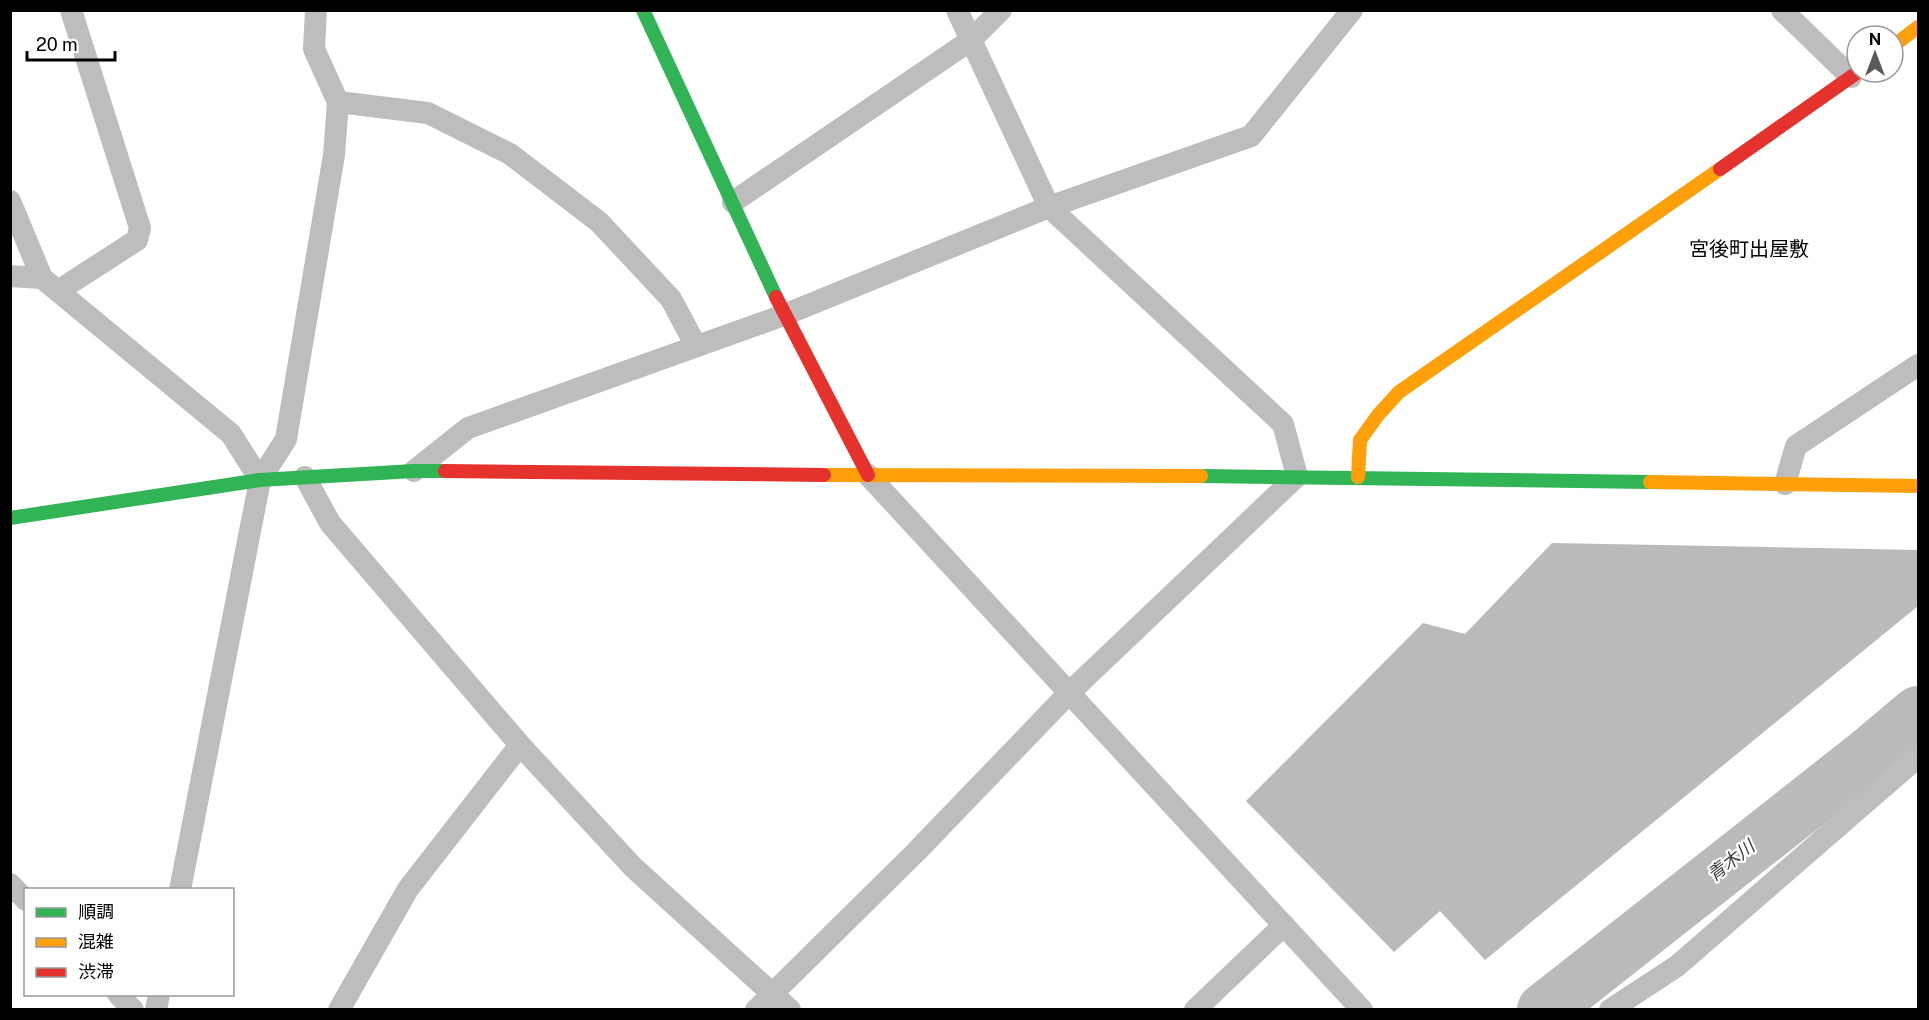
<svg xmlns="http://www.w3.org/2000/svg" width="1929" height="1020" viewBox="0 0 1929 1020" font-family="'Public Sans','Noto Sans JP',sans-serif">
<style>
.water{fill:#bababa}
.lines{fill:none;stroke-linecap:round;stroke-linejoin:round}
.river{stroke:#bababa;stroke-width:54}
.street{stroke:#bdbdbd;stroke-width:22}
.fast{stroke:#30b455;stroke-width:14}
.slow{stroke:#ff9f0a;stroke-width:14}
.jam{stroke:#e5322d;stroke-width:14}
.labels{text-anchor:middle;stroke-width:4.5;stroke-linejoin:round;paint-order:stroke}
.water-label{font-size:18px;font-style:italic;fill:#3d3d3d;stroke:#fff}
.quarter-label{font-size:20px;fill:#000;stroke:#fff}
</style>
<rect width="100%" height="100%" fill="#fff"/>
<path class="water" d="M1552,543L1918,550V606L1485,960L1440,911L1394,952L1246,801L1423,623L1465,634Z"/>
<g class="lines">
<path class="river" d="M1544,1010L1868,755L1918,713"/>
<path class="street" d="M1782,10L1851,77
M338,102L428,113L510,154L599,222L671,299L696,346
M10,201L42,278L231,434L260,480
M733,202L971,40L1001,10
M10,276L42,278
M58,291L137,240L140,228L71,10
M414,471L468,428L784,315L1049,207L1251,136L1352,10
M868,475L1362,1010
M305,477L330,523L520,745L633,867L790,1010
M1785,484L1796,446L1918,365
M10,884L26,900
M180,890L260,480L286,439L334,155L338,102L314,49L316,10
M118,994L133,1010
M156,1010L159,994
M339,1010L408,889L520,745
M756,1010L916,852L1069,693L1297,476L1283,424L1049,207L957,10
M1195,1010L1284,925
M1610,1010L1677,966L1918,757"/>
<path class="fast" d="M643,10L776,297
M1201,476L1650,482
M10,518L260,480L414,471H445"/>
<path class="slow" d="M1893,46L1918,27
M824,475L1201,476
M1358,477L1360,440L1378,415L1399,392L1720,169
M1650,482L1918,486"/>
<path class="jam" d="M1720,169L1858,72
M776,297L868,475
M445,471L824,475"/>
</g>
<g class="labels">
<g class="water-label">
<text transform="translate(1731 861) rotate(-38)" y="6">青木川</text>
</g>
<g class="quarter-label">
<text x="1749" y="256">宮後町出屋敷</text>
</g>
</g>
<rect width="1929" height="1020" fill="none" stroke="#000000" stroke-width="24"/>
<rect x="24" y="888" width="210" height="108" fill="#ffffff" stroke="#999999" stroke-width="1.5"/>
<rect x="36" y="908" width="30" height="9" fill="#30b455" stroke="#999999" stroke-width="1.5"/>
<text x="78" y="918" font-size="18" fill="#000000">順調</text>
<rect x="36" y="938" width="30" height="9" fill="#ff9f0a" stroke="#999999" stroke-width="1.5"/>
<text x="78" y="948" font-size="18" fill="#000000">混雑</text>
<rect x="36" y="968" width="30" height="9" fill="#e5322d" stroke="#999999" stroke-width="1.5"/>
<text x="78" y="978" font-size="18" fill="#000000">渋滞</text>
<g transform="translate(1875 54)"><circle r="28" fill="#ffffff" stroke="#999999" stroke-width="1.5"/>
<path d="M0-4.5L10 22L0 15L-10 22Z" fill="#595959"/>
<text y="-9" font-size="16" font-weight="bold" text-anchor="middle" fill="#000000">N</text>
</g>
<path d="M27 51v9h88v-9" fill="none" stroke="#000000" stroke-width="3"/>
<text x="36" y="51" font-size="18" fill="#000000" stroke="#ffffff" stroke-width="4.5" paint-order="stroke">20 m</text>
</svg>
